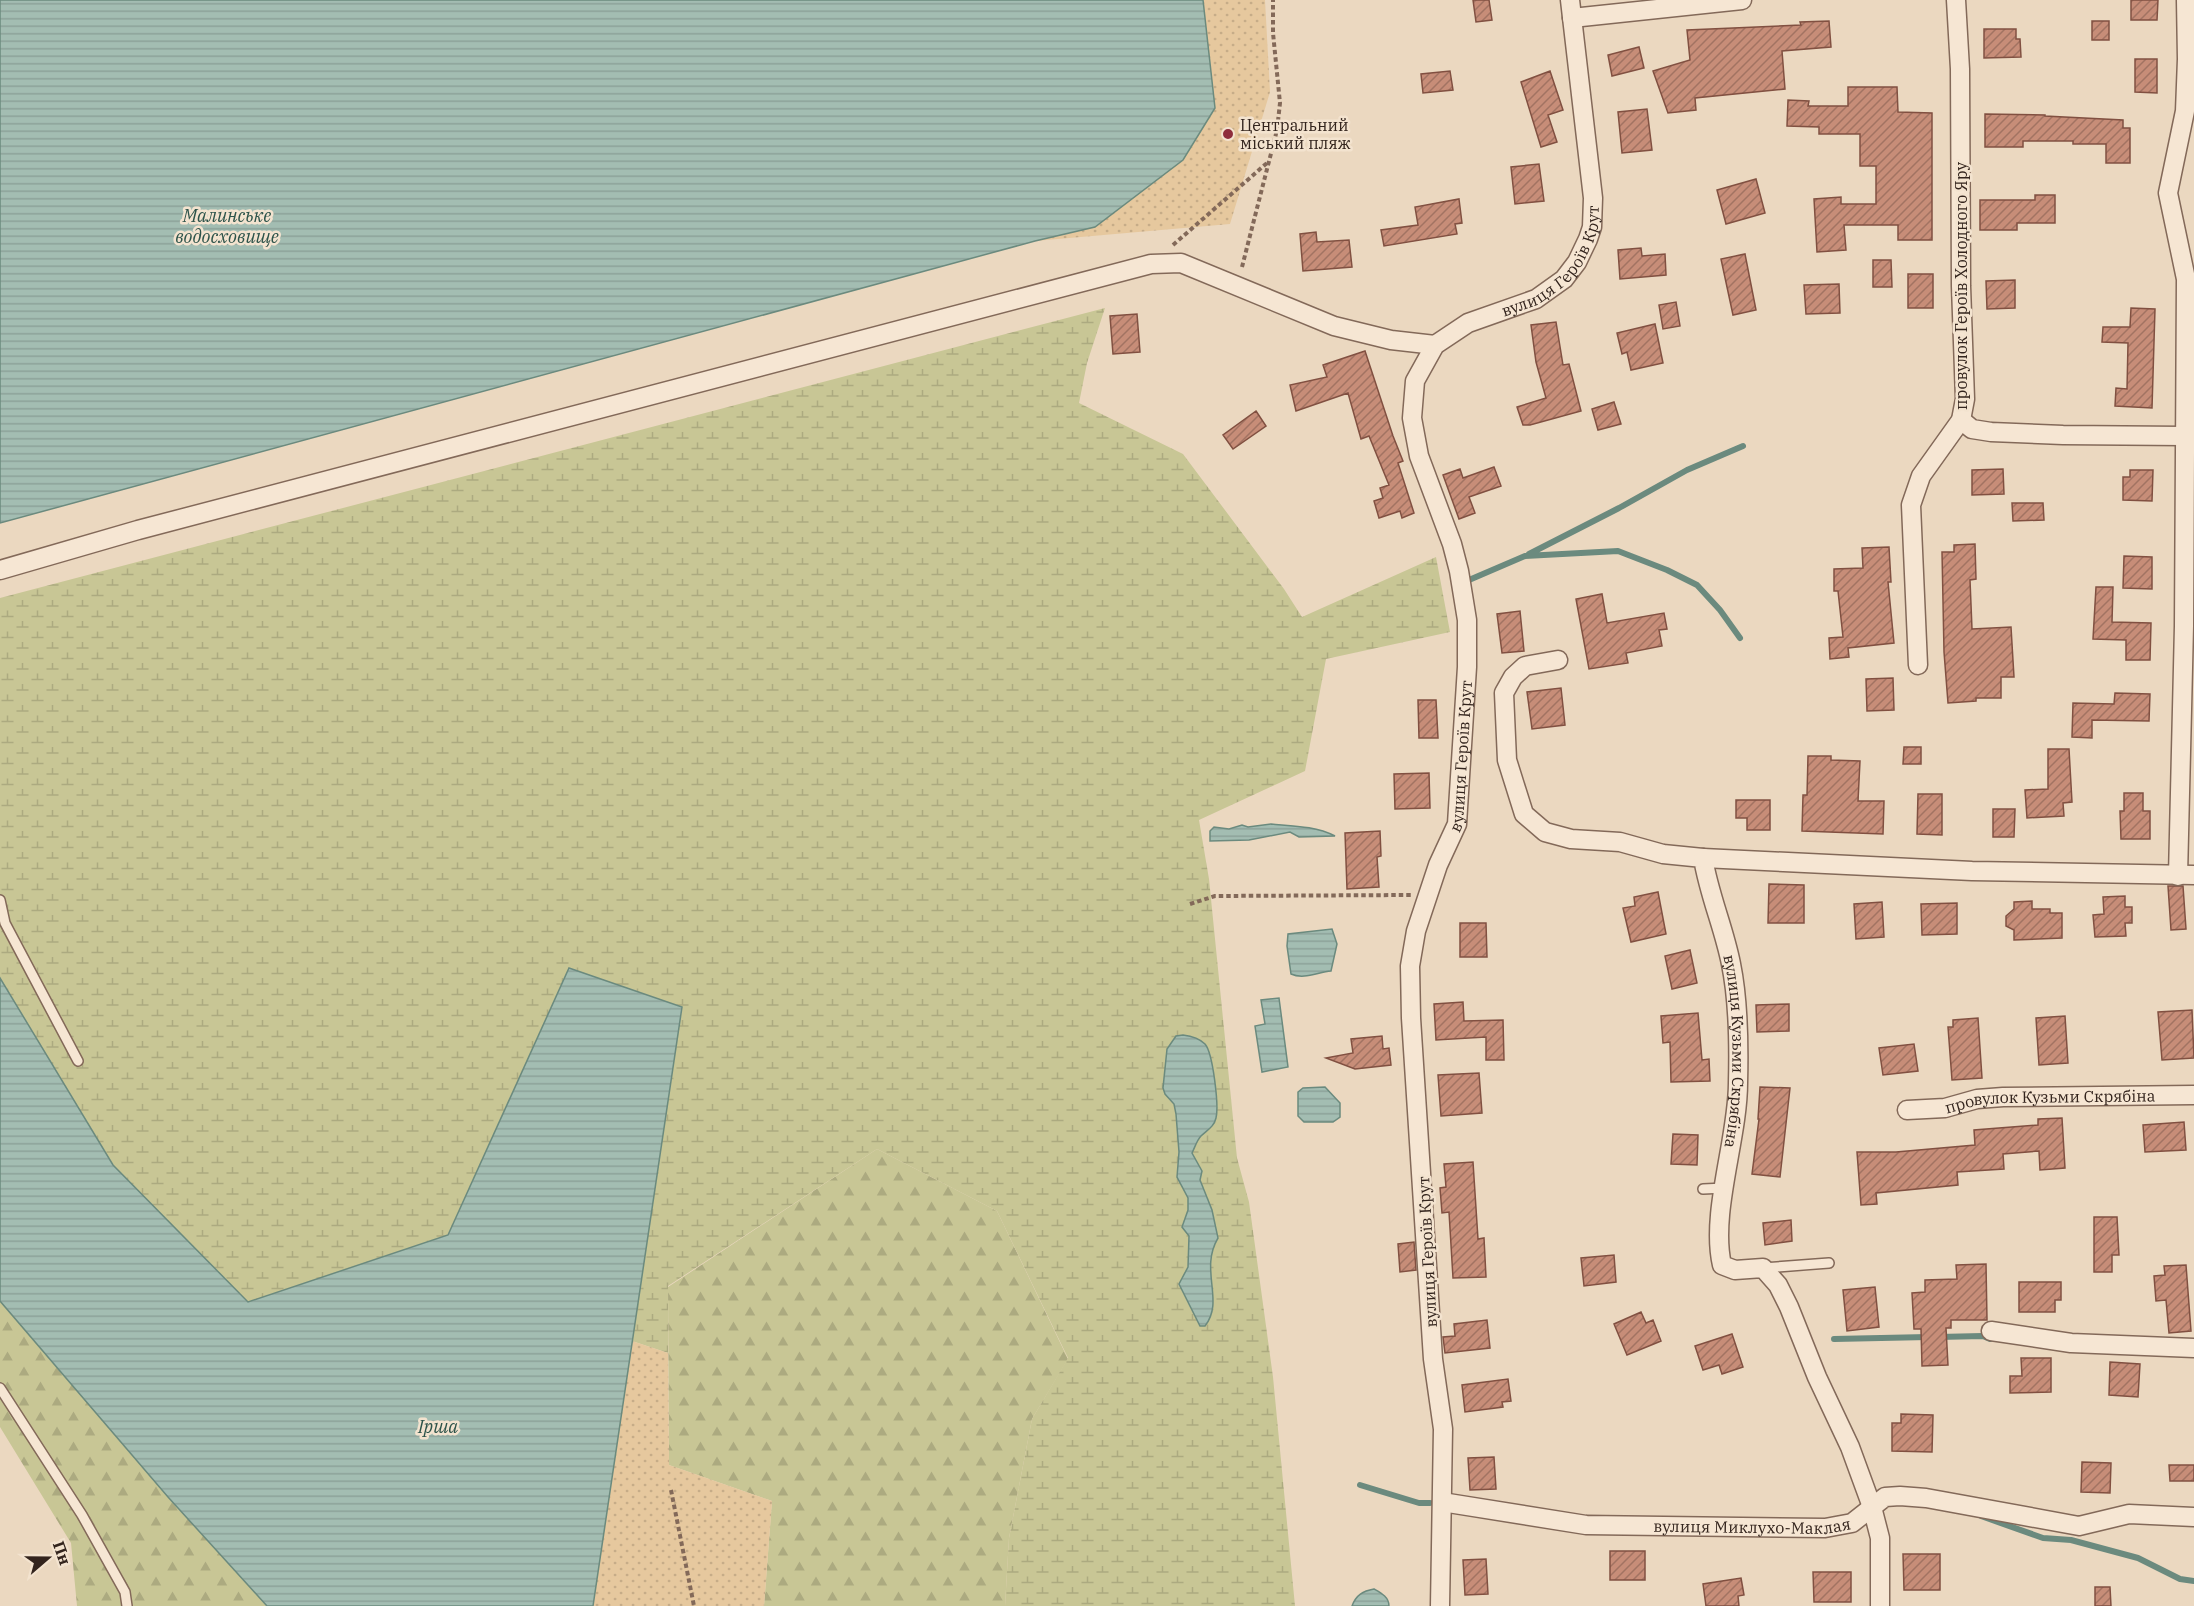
<svg xmlns="http://www.w3.org/2000/svg" width="2194" height="1606" viewBox="0 0 2194 1606" font-family="'IBM Plex Serif',serif">
<style>
.forest{fill:url(#forest-firs)}
.wetland{fill:url(#wetland-marsh)}
.sand{fill:url(#sand-dots)}
.water{fill:url(#water-rules);stroke:#6b8a7e;stroke-width:1.5}
.lines{fill:none;stroke-linecap:round;stroke-linejoin:round}
.stream{stroke:#6b8a7e;stroke-width:6}
.building{fill:url(#building-hatch);stroke:#815041;stroke-width:1.5}
.lane-casing{stroke:#836959;stroke-width:12}
.street-casing{stroke:#836959;stroke-width:21}
.path{stroke:#836959;stroke-width:4;stroke-dasharray:4.5 3;stroke-linecap:butt}
.lane{stroke:#f6e6d3;stroke-width:9}
.street{stroke:#f6e6d3;stroke-width:18}
.poi-dot{fill:#8f2d3c;stroke:#f3e3cf;stroke-width:2}
.labels{text-anchor:middle;stroke-width:5;stroke-linejoin:round;paint-order:stroke}
.poi-label{font-size:16px;fill:#33241d;stroke:#f3e3cf;text-anchor:start}
.street-label{font-size:16px;fill:#33241d;stroke:#f3e3cf}
.water-label{font-size:18px;font-style:italic;fill:#2d534a;stroke:#f3e3cf}
</style>
<defs>
<pattern id="forest-firs" width="22" height="20" patternUnits="userSpaceOnUse" patternTransform="scale(1.5)"><rect width="22" height="20" fill="#c8c695"/><path d="M5 1l3.5 6h-7zM16 11l3.5 6h-7z" fill="#acaa80"/></pattern>
<pattern id="wetland-marsh" width="20" height="14" patternUnits="userSpaceOnUse" patternTransform="scale(1.5)"><rect width="20" height="14" fill="#c8c695"/><path d="M1 5h8M5 5V1M11 12h8M15 12V8" fill="none" stroke="#acaa80"/></pattern>
<pattern id="sand-dots" width="8" height="8" patternUnits="userSpaceOnUse" patternTransform="scale(1.5)"><rect width="8" height="8" fill="#e6c89e"/><path d="M2 2h.1M6 6h.1" fill="none" stroke="#c6ac88" stroke-width="1.8" stroke-linecap="round"/></pattern>
<pattern id="water-rules" width="6" height="5" patternUnits="userSpaceOnUse" patternTransform="scale(1.5)"><rect width="6" height="5" fill="#a3bdb2"/><path d="M0 2.5h6" fill="none" stroke="#8da299"/></pattern>
<pattern id="building-hatch" width="6" height="6" patternUnits="userSpaceOnUse" patternTransform="scale(1.5)"><rect width="6" height="6" fill="#c78d78"/><path d="M-1 1l2-2M0 6l6-6M5 7l2-2" fill="none" stroke="#a27362"/></pattern>
</defs>
<rect width="100%" height="100%" fill="#ebd8c0"/>
<path class="forest" d="M877,1149L997,1211L1068,1359L1032,1419L1009,1538L1005,1606H764L772,1501L669,1465L668,1287Z
M0,1301L168,1497L267,1606H77L71,1543L0,1427Z"/>
<path class="wetland" d="M1105,308L1087,363L1079,403L1183,454L1284,589L1302,617L1436,557L1450,632L1326,659L1305,771L1199,820L1209,879L1237,1158L1249,1202L1273,1377L1295,1606H1005L1009,1538L1032,1419L1068,1358L997,1211L877,1149L668,1286V1353L632,1341L682,1008L569,969L448,1235L248,1302L113,1165L0,978V598Z"/>
<path class="sand" d="M1203,0H1265L1270,92L1230,224L1035,241L1095,227L1214,108Z
M632,1341L668,1353L669,1465L772,1501L764,1606H593Z"/>
<path class="water" d="M0,0H1203L1215,108L1183,160L1095,227L1035,241L0,523Z
M1271,824C1293,826 1315,826 1335,836L1299,837L1290,832L1249,840L1210,841V831L1214,827L1229,829L1242,825L1248,827Z
M1332,929L1337,944L1331,971C1318,972 1304,980 1291,974L1287,946L1288,934Z
M569,968L682,1007L593,1606H267L168,1497L0,1301V978L113,1165L248,1302L448,1235Z
M1279,998L1288,1067L1262,1072L1255,1026L1265,1024L1261,1000Z
M1183,1035C1191,1036 1199,1038 1205,1044C1213,1053 1219,1106 1216,1118C1214,1127 1207,1130 1201,1136C1197,1140 1195,1147 1192,1153L1202,1171L1200,1180L1212,1210L1218,1238C1199,1270 1225,1301 1205,1326H1200L1179,1284L1188,1267L1189,1236L1182,1227L1188,1210V1198L1177,1177L1179,1152L1176,1114L1174,1104L1165,1094L1163,1088L1167,1049L1176,1036Z
M1325,1087L1340,1103V1117L1333,1122H1304L1298,1116V1092L1303,1088Z
M1374,1589C1381,1593 1389,1597 1389,1606H1352C1356,1595 1363,1591 1374,1589Z"/>
<g class="lines">
<path class="stream" d="M1529,554L1619,508L1687,470L1743,446
M1469,580L1525,556L1618,551L1667,570L1697,585L1720,610L1740,638
M1938,1337L1983,1336L1990,1339
M1834,1339L1928,1337
M1360,1485L1419,1503H1430
M1981,1516L2043,1538L2071,1540L2138,1558L2180,1579L2194,1581"/>
</g>
<path class="building" d="M1473,0H1489L1492,20L1476,22Z
M2131,0H2158L2157,20H2131Z
M1829,21L1831,47L1782,51L1785,89L1695,98L1696,110L1668,113L1653,71L1690,60L1687,30L1801,25L1800,22Z
M2092,21H2109V40H2092Z
M1984,29H2016V39H2020L2021,57L1984,58Z
M1639,47L1644,68L1612,76L1608,55Z
M2135,59H2157V93L2135,92Z
M1450,71L1453,90L1423,93L1421,74Z
M1550,71L1563,110L1548,115L1557,142L1541,147L1521,82Z
M1848,87H1897L1898,112L1932,113V240H1898V225H1844L1846,250L1817,252L1814,199L1841,197V204H1876V166H1860V134H1819V127L1787,126L1788,100L1809,101L1808,106H1848Z
M1647,109L1652,150L1622,153L1618,112Z
M1985,114L2045,115V116L2123,120V128H2130V163H2106V144H2073V141H2023V147H1985Z
M1539,164L1544,201L1515,204L1511,167Z
M1756,179L1765,213L1726,224L1717,190Z
M2035,195H2055V223H2017V230H1980V200H2035Z
M1459,199L1462,223L1455,224L1457,234L1384,246L1381,230L1418,225L1415,207Z
M1316,232L1317,242L1349,240L1352,267L1303,271L1300,234Z
M1641,248L1642,256L1665,254L1666,275L1620,279L1618,250Z
M1745,254L1756,310L1733,315L1721,259Z
M1873,260H1891L1892,287H1873Z
M1908,274H1933V308H1908Z
M2015,280V308L1987,309L1986,281Z
M1839,284L1840,313L1806,314L1804,285Z
M1676,302L1680,326L1663,329L1659,305Z
M2131,308L2155,309L2152,408L2115,406L2116,388L2127,389L2128,343L2102,342L2103,327H2130Z
M1137,314L1140,352L1113,354L1110,316Z
M1556,322L1563,365L1569,364L1581,411L1530,425H1523L1517,407L1546,398L1536,362L1531,325Z
M1655,324L1663,363L1631,370L1627,352L1622,354L1617,333Z
M1365,351L1393,436L1403,461L1398,463L1414,513L1402,518L1400,511L1379,518L1374,501L1383,498L1380,488L1389,485L1369,436L1361,439L1348,393L1296,411L1290,385L1327,377L1323,365Z
M1614,402L1621,424L1598,430L1592,409Z
M1256,411L1266,426L1233,449L1223,435Z
M1494,467L1501,486L1469,497L1475,513L1459,519L1443,475L1460,469L1463,478Z
M2003,469L2004,494L1972,495V470Z
M2130,470H2153L2152,501L2123,500V477H2130Z
M2012,503H2043L2044,520L2013,521Z
M1975,544L1976,579L1970,580L1972,629L2011,627L2014,677H2001V698H1976V701L1948,703L1944,652L1942,552H1954V545Z
M1889,547L1891,582H1888L1894,643L1848,648L1849,657L1830,659L1829,638L1843,637L1838,591H1834V569L1863,568L1862,548Z
M2124,556L2152,557V589L2123,588Z
M2096,587H2113L2112,622L2151,623L2150,660H2126V640L2093,639Z
M1602,594L1607,623L1664,613L1667,629L1659,630L1662,646L1626,653L1628,663L1589,669L1576,599Z
M1520,611L1524,651L1502,653L1497,614Z
M1893,678L1894,710L1867,711L1866,679Z
M1561,688L1565,725L1532,729L1527,692Z
M2115,693L2150,694L2149,721L2092,720V738L2072,737L2073,703L2114,704Z
M1418,700H1436L1438,738H1419Z
M1904,747H1921V764H1903Z
M2048,749H2069L2072,802L2063,803L2064,816L2027,818L2025,790L2048,789Z
M1808,756H1831V760L1860,761L1858,801H1884L1883,834L1802,831L1803,795H1807Z
M1429,773L1430,808L1395,809L1394,774Z
M2124,793H2143V811H2150V839H2121L2120,811H2124Z
M1918,794H1942V835L1917,834Z
M1736,800H1770V830H1747V818H1736Z
M1993,809H2015L2014,837H1993Z
M1380,831L1381,856L1377,857L1379,887L1347,889L1345,833Z
M1769,884L1804,885V923H1768Z
M2168,886H2183L2186,929L2171,930Z
M1658,892L1666,934L1631,942L1623,908L1635,906L1634,897Z
M2125,896V907H2132V923H2125L2126,936L2095,937L2093,915L2104,914L2103,897Z
M2032,901V909H2050V913H2062V938L2014,940V930L2006,926V916L2014,909V902Z
M1882,902L1884,937L1856,939L1854,904Z
M1957,903V934L1922,935L1921,904Z
M1460,923H1486L1487,957H1460Z
M1690,950L1697,983L1672,989L1665,956Z
M1463,1002L1464,1021L1503,1020L1504,1060H1486V1037L1436,1040L1434,1004Z
M1789,1004V1031L1757,1032L1756,1005Z
M2192,1010L2194,1058L2162,1060L2158,1012Z
M1698,1013L1702,1060L1709,1059L1710,1081L1671,1082L1670,1042L1663,1043L1661,1016Z
M2065,1016L2068,1063L2039,1065L2036,1018Z
M1978,1018L1982,1078L1952,1080L1948,1027H1953V1020Z
M1382,1036L1383,1049L1389,1048L1391,1065L1355,1069L1326,1058L1353,1053L1351,1039Z
M1914,1044L1918,1071L1883,1075L1879,1048Z
M1479,1073L1482,1113L1441,1116L1438,1075Z
M1760,1087L1790,1088L1780,1177L1752,1174L1759,1119H1758Z
M2062,1118L2065,1168L2040,1170L2039,1151L2003,1154L2004,1169L1957,1172L1958,1185L1876,1193L1877,1204L1861,1205L1857,1152H1896L1975,1145L1974,1130L2038,1125V1119Z
M2184,1122L2186,1150L2145,1152L2143,1125Z
M1673,1134L1698,1135L1697,1165L1671,1164Z
M1473,1162L1478,1239L1484,1238L1486,1277L1453,1278L1449,1212L1442,1213L1440,1188L1446,1187L1444,1164Z
M2094,1217H2117L2119,1255H2112V1272H2094Z
M1791,1220L1792,1241L1765,1245L1763,1223Z
M1414,1242L1416,1270L1400,1272L1398,1244Z
M1614,1255L1616,1282L1584,1286L1581,1258Z
M1986,1264L1987,1320H1951V1328H1946L1948,1365L1922,1366L1921,1329H1914L1912,1293L1925,1292V1280L1957,1279L1956,1265Z
M2186,1265L2191,1331L2169,1333L2166,1300L2156,1301L2154,1276L2165,1275L2164,1266Z
M2019,1282H2061V1300H2055V1312H2019Z
M1875,1287L1879,1327L1847,1331L1843,1290Z
M1641,1312L1646,1323L1653,1320L1661,1341L1627,1355L1614,1324Z
M1487,1320L1490,1348L1445,1353L1443,1337L1455,1336L1454,1324Z
M1732,1334L1743,1367L1722,1374L1719,1365L1703,1370L1695,1346Z
M2021,1358H2051V1392L2010,1393V1376H2022Z
M2110,1362L2140,1364L2138,1397L2109,1395Z
M1508,1379L1511,1401L1502,1402L1503,1407L1465,1412L1462,1385Z
M1901,1414L1933,1415L1932,1452L1892,1451V1423H1901Z
M1494,1457L1496,1489L1470,1490L1468,1458Z
M2082,1462L2111,1463L2110,1493L2081,1492Z
M2169,1465H2194V1481H2170Z
M1610,1551H1645V1580H1610Z
M1903,1554H1940V1590H1904Z
M1486,1559L1488,1594L1465,1595L1463,1560Z
M1813,1572H1851V1602H1814Z
M1741,1578L1744,1595L1738,1596L1739,1606H1706L1703,1584Z
M2095,1587H2110L2111,1606H2095Z"/>
<g class="lines">
<g class="lane-casing">
<path id="lane" d="M0,900L5,923L78,1061
M1703,1189L1725,1188
M1763,1268L1829,1263
M0,1388L82,1515L125,1592L127,1606"/>
</g>
<g class="street-casing">
<g id="street">
<path d="M1572,18L1742,0"/>
<path d="M1961,420L1972,429L1991,432L2063,435L2184,436"/>
<path d="M0,570L138,530L1151,264L1181,263L1334,326L1391,340L1435,345"/>
<path id="s1" d="M1558,660L1525,666L1513,677L1504,693L1507,760L1524,814L1545,832L1571,839L1620,842L1663,854L1703,858C1709,895 1724,928 1731,964C1739,1003 1739,1045 1738,1083C1738,1139 1710,1213 1722,1265L1735,1270L1763,1268L1778,1285L1789,1307L1817,1377L1850,1447L1872,1507L1880,1538V1606"/>
<path d="M1918,665L1911,505L1921,476L1961,420L1965,399L1961,286L1960,69L1956,0"/>
<path d="M1703,858L1972,871L2194,875"/>
<path d="M2178,876L2184,626L2186,279L2168,193L2185,111L2187,59L2186,0"/>
<path id="s2" d="M1907,1110L1945,1108L1977,1099L2003,1097L2194,1095"/>
<path d="M1991,1331L2071,1343L2194,1348"/>
<path id="s3" d="M1442,1502L1586,1525L1825,1528L1852,1523L1885,1497L1900,1496L1926,1498L2079,1526L2129,1514L2194,1517"/>
<path id="s4" d="M1440,1606L1443,1429L1433,1359L1411,1018L1410,966L1416,931L1438,865L1457,824L1467,667V620L1459,571L1452,544L1419,456L1412,418L1415,381L1435,345L1468,323L1536,299L1564,279L1577,262L1588,239L1592,227L1593,198L1570,0"/>
</g>
</g>
<path class="path" d="M1173,245L1267,163
M1242,267L1277,130L1280,103L1273,33V0
M1190,904L1215,896L1411,895
M671,1490L694,1606"/>
<use href="#lane" class="lane"/>
<use href="#street" class="street"/>
</g>
<circle class="poi-dot" cx="1228" cy="134" r="6"/>
<g class="labels">
<g class="poi-label">
<text x="1240" y="131">Центральний<tspan x="1240" dy="18">міський пляж</tspan></text>
</g>
<g class="street-label">
<text dy="6" stroke="none"><textPath href="#s4" startOffset="1436">вулиця Героїв Крут</textPath></text>
<text transform="translate(1961 286) rotate(-90)" y="6">провулок Героїв Холодного Яру</text>
<text dy="6" stroke="none"><textPath href="#s4" startOffset="860">вулиця Героїв Крут</textPath></text>
<text dy="6" stroke="none"><textPath href="#s1" startOffset="578">вулиця Кузьми Скрябіна</textPath></text>
<text dy="6" stroke="none"><textPath href="#s2" startOffset="144">провулок Кузьми Скрябіна</textPath></text>
<text transform="translate(1427 1252) rotate(-93)" y="6">вулиця Героїв Крут</text>
<text dy="6" stroke="none"><textPath href="#s3" startOffset="312">вулиця Миклухо-Маклая</textPath></text>
</g>
<g class="water-label">
<text x="227" y="222">Малинське<tspan x="227" dy="21">водосховище</tspan></text>
<text x="438" y="1433">Ірша</text>
</g>
</g>
<g transform="translate(48 1558) rotate(70)" stroke="#f3e3cf" stroke-width="4.5" paint-order="stroke">
<path d="M0-4.5L10 22L0 15L-10 22Z" fill="#33241d"/>
<text y="-9" font-size="16" font-weight="bold" text-anchor="middle" fill="#33241d">Пн</text>
</g>
</svg>
